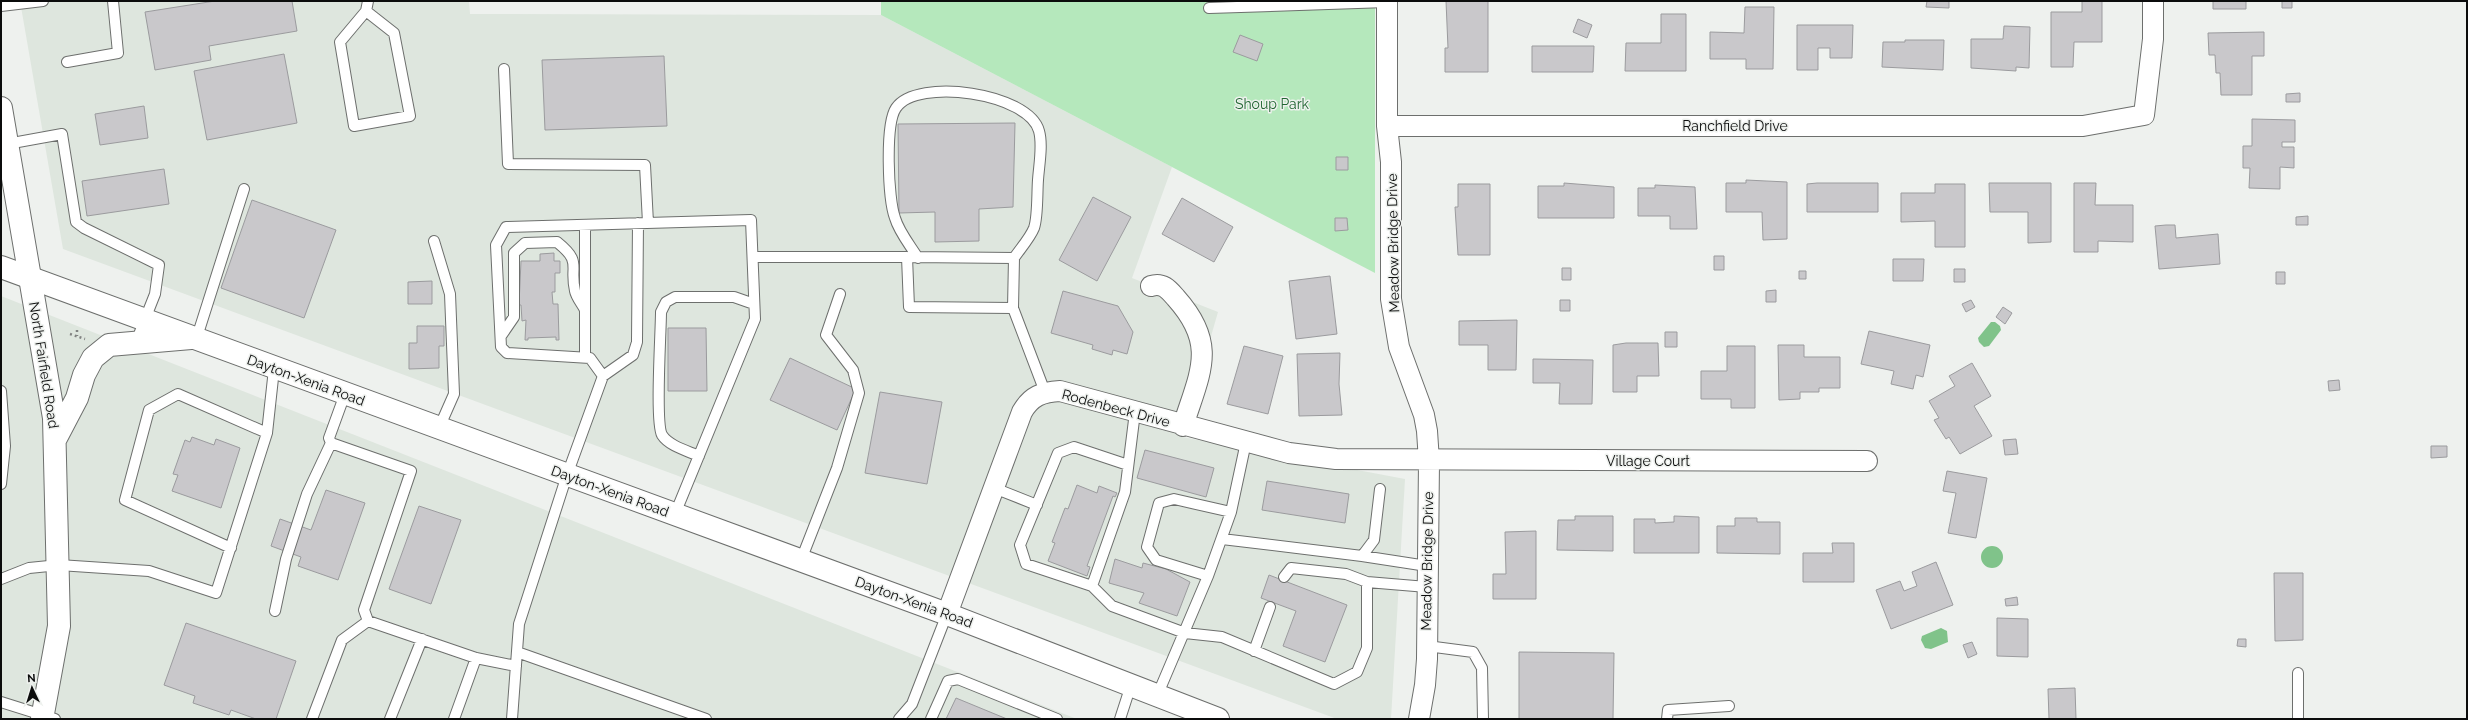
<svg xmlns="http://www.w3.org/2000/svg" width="2468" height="720" viewBox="0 0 2468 720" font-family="Raleway,sans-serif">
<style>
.built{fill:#dee6de}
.green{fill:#b5e8bc}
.water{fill:#80c38a}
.building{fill:#c9c8cb;stroke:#9b9b9e}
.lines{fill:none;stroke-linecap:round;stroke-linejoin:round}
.service-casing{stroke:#6d6f6d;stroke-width:12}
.minor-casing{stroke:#6d6f6d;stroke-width:22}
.secondary-casing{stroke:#6d6f6d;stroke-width:24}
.primary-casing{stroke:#6d6f6d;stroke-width:24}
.path{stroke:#808281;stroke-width:2.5;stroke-dasharray:2 3;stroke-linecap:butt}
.service{stroke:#fff;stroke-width:10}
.minor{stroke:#fff;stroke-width:20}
.secondary{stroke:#fff;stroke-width:22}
.primary{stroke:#fff;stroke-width:22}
.labels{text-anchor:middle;stroke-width:3;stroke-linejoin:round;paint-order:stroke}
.park-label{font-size:14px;fill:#216632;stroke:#eef1ee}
.street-label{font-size:14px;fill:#0b0c0c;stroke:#eef1ee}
</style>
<rect width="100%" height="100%" fill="#eef1ee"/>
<path class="built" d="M20,1H469L470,14L881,15L1172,167L1132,278L1218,312L1182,437L1405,479L1391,719H1337L63,249Z
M1,296L1077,719H1Z"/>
<path class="green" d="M881,1H1375V273L881,15Z"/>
<path class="water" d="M1991,322H1995L2000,326L2001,330L1989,346L1984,347L1979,342L1978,338Z
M1981 557a11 11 0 1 1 22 0a11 11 0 1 1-22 0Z
M1941,628L1947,631L1948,642L1931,649L1925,648L1921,640L1922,636Z"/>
<path class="building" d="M215,1H292L297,31L209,46L211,60L155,70L145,12Z
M1446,1H1488V72H1445V48H1448Z
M1927,1H1949V8L1926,7Z
M2082,1H2102V42H2074L2073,67H2051V12H2082Z
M2213,1H2246V9H2213Z
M2282,1H2292V8H2282Z
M1745,7H1774L1773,69H1746V59H1710V32L1744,33Z
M1661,14H1686V71H1625L1626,43H1661Z
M1578,19L1592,25L1587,38L1573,32Z
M1797,25H1853L1852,58H1830V48H1818V70H1797Z
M2004,26L2030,27L2029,68L2016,67V71L1971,68V39H2003Z
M2264,32V56H2252V95H2221L2220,73H2216L2215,55H2209L2208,33Z
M1240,35L1263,44L1257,61L1233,52Z
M1905,40H1944L1943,70L1882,67L1883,42H1905Z
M1532,46H1594L1593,72H1532Z
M284,54L297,123L207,140L194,71Z
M664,56L667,126L545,130L542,60Z
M2300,93V102H2286V94Z
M144,106L148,138L100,145L95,114Z
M2252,119L2295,120V142H2282V147H2294V168L2280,167V189L2249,188L2250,168H2243V146H2252Z
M1015,123L1013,207L979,209V241L935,242V212L899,213L898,124Z
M1336,157H1348V170H1336Z
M164,169L169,204L87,216L82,181Z
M1746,180L1787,182V239L1763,240L1762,212H1726V183H1746Z
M1564,183L1614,187V218H1538V186H1564Z
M1817,183H1878V212H1807V184Z
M1989,183H2051V242L2028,243V212H1990Z
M2074,183H2096L2095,205H2133V242L2098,241V252H2074Z
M1458,184H1490V255H1458L1455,207H1458Z
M1935,184H1965V247H1935V221L1901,222V193H1935Z
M1655,185L1695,187L1697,229H1670V216H1638V188H1655Z
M1093,197L1131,217L1097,281L1059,260Z
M1182,198L1233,227L1214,262L1162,234Z
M252,200L336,230L304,318L221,288Z
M2308,216V225H2296V217Z
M1335,218H1347L1348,230L1335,231Z
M2166,225H2175L2176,238L2218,234L2220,264L2159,269L2155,226Z
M554,253V261H560V273H555V292H552L553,304H558L559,340H556V337L528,338V340H525L526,320L522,321L521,305H519L521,261H540V254Z
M1714,256H1724V270H1714Z
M1893,259H1924L1923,281H1893Z
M1562,268H1571V280H1562Z
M1954,269H1965V282H1954Z
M1799,271H1806V279H1799Z
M2276,272H2285V284H2276Z
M1330,276L1337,334L1296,339L1289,281Z
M432,281V304H408V282Z
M1776,290V302H1766V291Z
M1063,291L1118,306L1133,332L1127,354L1113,350L1112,355L1092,349L1093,345L1051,333Z
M1560,300H1570V311H1560Z
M1971,300L1975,307L1966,312L1962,304Z
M2003,307L2012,313L2005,324L1996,317Z
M1517,320L1516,370H1488V345H1459V321Z
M417,326H444V346H439V368L409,369V343H417Z
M668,328H706L707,391H668Z
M1869,331L1930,345L1923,377L1916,375L1913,389L1891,384L1894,371L1861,364Z
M1665,332H1677V347H1665Z
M1626,343H1658L1659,376H1637V392H1613V345Z
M1778,345H1804V357H1840V388H1819V392H1800V399L1779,400Z
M1244,346L1283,356L1268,414L1227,404Z
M1727,346H1755V408H1731V399H1701V371H1727Z
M1340,353L1339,384L1342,415L1299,416L1297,354Z
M790,358L856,389L837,430L770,400Z
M1533,359L1593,360L1592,404H1559L1560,383H1533Z
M1972,363L1991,396L1974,406L1992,436L1960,454L1949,437L1946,439L1934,420L1939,418L1929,401L1955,386L1949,376Z
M2339,380L2340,390L2329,391L2328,381Z
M880,392L942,402L927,484L865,473Z
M192,437L214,445L216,439L240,448L221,508L172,491L178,475L173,474L185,440L190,442Z
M2016,439L2018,454L2005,455L2003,440Z
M2431,446H2447V457L2431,458Z
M1145,450L1214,468L1206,497L1137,478Z
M1947,471L1987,478L1976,538L1948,533L1956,493L1943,491Z
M1267,481L1349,494L1345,523L1262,510Z
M1077,485L1097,493L1099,486L1117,493L1115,497L1113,496L1087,566L1090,567L1087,576L1048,561L1055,543L1052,542L1065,508L1068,509Z
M326,490L365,503L338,580L298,566L301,557L271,546L280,519L311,530Z
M419,506L461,520L431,604L389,589Z
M1575,516H1613V551L1557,550L1558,520H1575Z
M1674,516L1699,517V553H1634V519H1655V523L1674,522Z
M1735,518H1757V522H1780V554L1717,553V526H1735Z
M1536,531V599H1493V574H1506L1505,532Z
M1832,543H1854V582H1803V553H1833Z
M1115,559L1142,568L1143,563L1166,569L1190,582L1177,616L1139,603L1144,593L1109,583Z
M1936,562L1953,605L1891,629L1876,590L1900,581L1904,591L1917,586L1912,572Z
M2274,573H2303V640L2275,641Z
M1269,575L1347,605L1325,662L1283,646L1296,611L1261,598Z
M2017,597L2018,605L2006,606L2005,599Z
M1997,618L2028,619V657L1997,656Z
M186,623L296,661L276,719H256L231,710L229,715L193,703L195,696L164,685Z
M2238,639H2246V647L2237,646Z
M1972,642L1977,654L1968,658L1963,645Z
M1519,652L1614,653L1613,719H1519Z
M2075,688L2076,719H2049L2048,689Z
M956,698L1007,719H946Z"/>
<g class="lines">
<g class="service-casing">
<path id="service" d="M1,6L43,1
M1209,8L1387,2
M366,11L394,33L410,116L354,126L340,42L366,11L368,1
M67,62L118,53L113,1
M504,69L508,164L645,165L648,223
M7,144L62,134L76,222L84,228L159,265L155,294L136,342
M434,241L450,294L454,394L439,428
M753,257H907L909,307L1013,308L1045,392
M911,257L1014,258L1013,308
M918,258C910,245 899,232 895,218C888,199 885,124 896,108C917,77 1029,93 1039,131C1043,145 1039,165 1038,180C1037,192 1038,217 1034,228C1030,238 1020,249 1014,258
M501,336L514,317V253L525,243L557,242C583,263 569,265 575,291C576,297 582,304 585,310
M196,340L244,189
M585,358V225
M603,376L633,355L637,342L638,223
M345,394L329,438L331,443L411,471L364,610L368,621
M267,433L274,369
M699,456C688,451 669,446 662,435C655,422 661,332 661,312L666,302L675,297H734L754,304
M1128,465L1074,447L1058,453L1020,545L1026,564L1092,586L1112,606L1185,633L1222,637L1334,684L1357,672L1367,648V582L1427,587
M1,484L5,446L1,391
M994,488L1037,505
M1222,539L1362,556L1374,540L1380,489
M1362,556L1427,566
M801,560L837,468L859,393L853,370L826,335L840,294
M1208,576L1156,560L1147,547L1159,503L1174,499L1231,512
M1284,577L1291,568L1346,574L1367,582
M1,579L29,568L59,565L149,571L216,593L267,433L178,394L149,410L125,500L231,548
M1092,586L1125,492L1135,412
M275,611L286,559L307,494L331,443
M1427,646L1473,652L1482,668L1483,719
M1254,651L1270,607
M517,652L706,719
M1157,696L1208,576L1231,512L1246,442
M1,702L55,719
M312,719L342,640L368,621L476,658L516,666
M390,719L422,639
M454,719L476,658
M512,719L519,624L567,475L603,376L590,358L507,353L501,347L496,245L506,227L751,220L755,319L675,514
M899,719L912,704L947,614
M931,719L948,681L958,679L1057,719
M1120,719L1131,685
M1667,719L1668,710L1729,706
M2298,719V673"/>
</g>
<g class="minor-casing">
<path id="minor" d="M1387,1V126L1391,162V299L1399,347L1424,415L1427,431L1429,461L1427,659L1425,685L1419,719
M1387,126H2083L2144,115L2153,39V1
M1151,286C1163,282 1169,290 1176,298C1218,345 1200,372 1183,426
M947,614L1022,412C1031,396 1042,392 1060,391L1289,453L1336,459L1867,461"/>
</g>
<g class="secondary-casing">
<path id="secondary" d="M1,267L947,614L1218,719"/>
</g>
<g class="primary-casing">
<path id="primary" d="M1,108L54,418L59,626L42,719
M55,440L77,398L84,375L93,358L109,345L191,338"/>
</g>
<path class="path" d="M77,330V336
M70,334L85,339"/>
<use href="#service" class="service"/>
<use href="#minor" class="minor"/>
<use href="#secondary" class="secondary"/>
<use href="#primary" class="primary"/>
</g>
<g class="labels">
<g class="park-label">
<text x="1272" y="109">Shoup Park</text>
</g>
<g class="street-label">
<text x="1735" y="131">Ranchfield Drive</text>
<text transform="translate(1393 243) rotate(-91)" y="5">Meadow Bridge Drive</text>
<text transform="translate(44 365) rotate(81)" y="5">North Fairfield Road</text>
<text transform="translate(306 380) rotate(20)" y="5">Dayton-Xenia Road</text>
<text transform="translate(1116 408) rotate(15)" y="5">Rodenbeck Drive</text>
<text x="1648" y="466">Village Court</text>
<text transform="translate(610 491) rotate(20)" y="5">Dayton-Xenia Road</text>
<text transform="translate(1427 561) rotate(-89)" y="5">Meadow Bridge Drive</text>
<text transform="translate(914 602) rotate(20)" y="5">Dayton-Xenia Road</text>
</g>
</g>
<rect width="2468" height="720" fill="none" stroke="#0b0c0c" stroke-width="4"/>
<g transform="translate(32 688) rotate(356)" stroke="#eef1ee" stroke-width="3" paint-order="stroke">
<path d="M0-3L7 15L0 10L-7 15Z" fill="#0b0c0c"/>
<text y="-6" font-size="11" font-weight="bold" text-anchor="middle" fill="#0b0c0c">N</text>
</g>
</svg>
